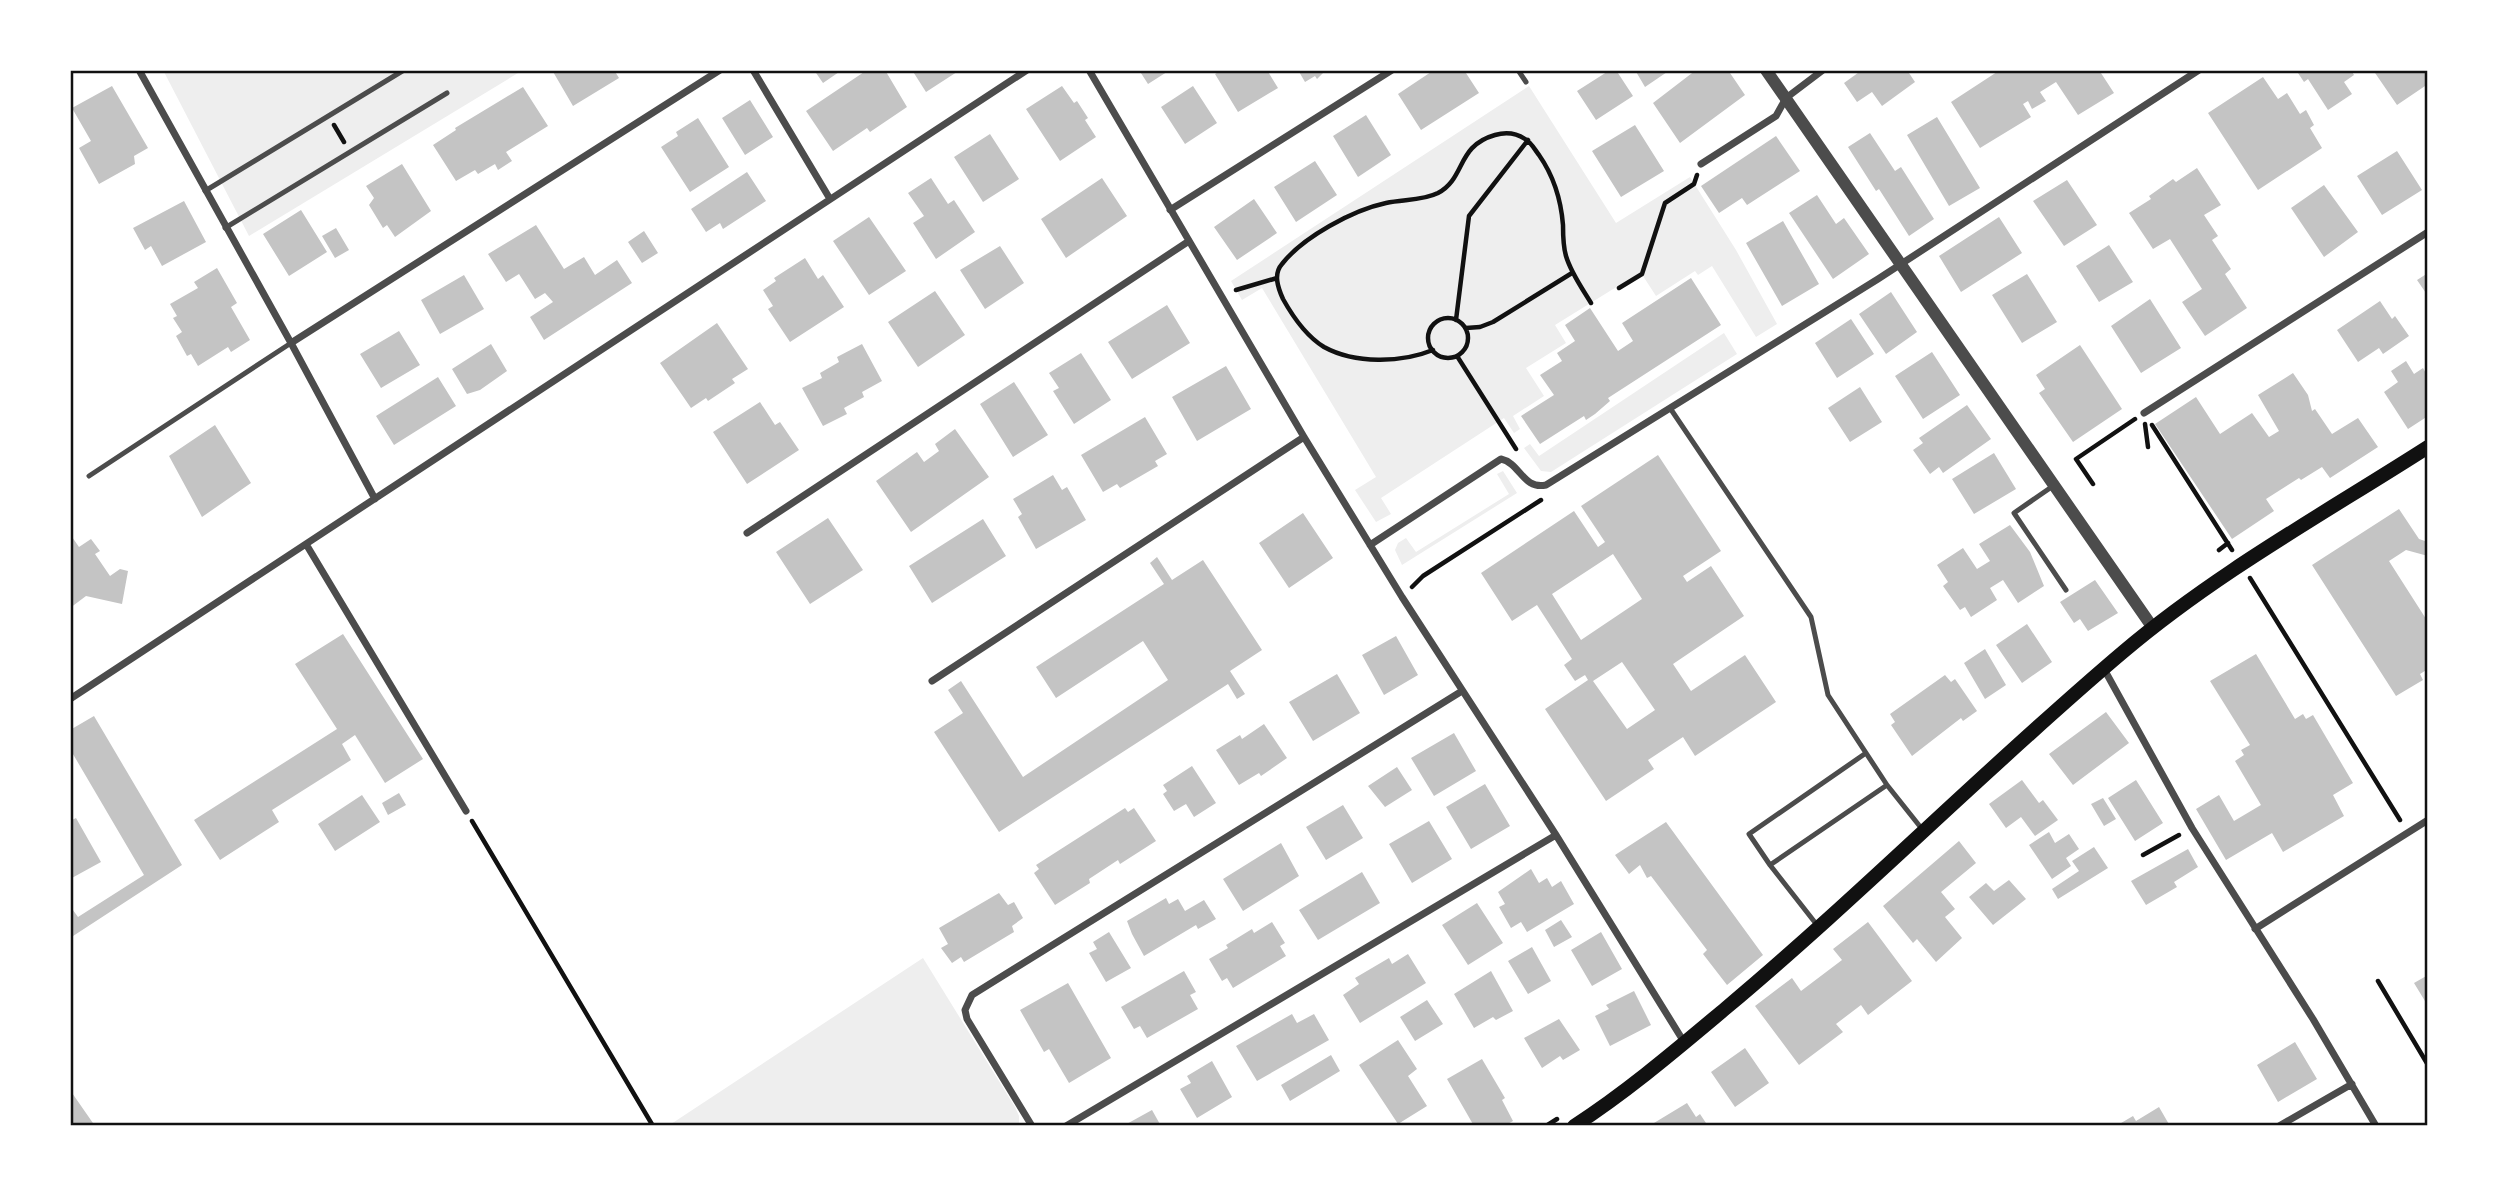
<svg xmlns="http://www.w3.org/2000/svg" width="2498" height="1196" viewBox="0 0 2498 1196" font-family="'Varela Round',sans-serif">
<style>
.green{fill:#eee}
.building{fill:#c4c4c4;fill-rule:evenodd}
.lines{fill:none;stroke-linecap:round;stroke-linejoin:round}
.path{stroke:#111;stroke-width:4.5}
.service{stroke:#4c4c4c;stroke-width:5}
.minor{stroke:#4c4c4c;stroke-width:7}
.tertiary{stroke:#4c4c4c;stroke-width:12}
.secondary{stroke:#111;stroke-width:14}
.neatline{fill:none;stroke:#111;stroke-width:2.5}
</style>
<rect width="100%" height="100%" fill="#fff"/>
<path class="green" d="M163,70H523L249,236Z
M1529,86L1616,223L1690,177L1736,250L1777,324L1756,337L1712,266L1698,275L1695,271L1656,296L1643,276L1618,286L1555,325L1566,343L1526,368L1544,396L1513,416L1520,429L1514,433L1504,418L1381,498L1391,514L1376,522L1355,490L1376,477L1262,288L1242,300L1231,281Z
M1724,333L1737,354L1551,472L1541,471L1524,448L1530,444L1539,456Z
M1503,471L1517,493L1402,565L1395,550L1398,543L1406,538L1416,552L1509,494L1497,474Z
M923,958L1015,1107L1019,1116V1126H668Z"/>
<path class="building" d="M552,70H614L619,78L573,106Z
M814,70H842L823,83Z
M867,70H885L907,107L870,132L867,128L833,151L806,111Z
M912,70H960L926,92Z
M1139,70H1170L1148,84Z
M1222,70H1267L1278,88L1238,112L1215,74Z
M1298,70H1326L1317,79L1315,76L1305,82Z
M1434,70H1464L1479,93L1421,130L1398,94Z
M1610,70H1616L1633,96L1596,120L1577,91Z
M1635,70H1670L1645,87Z
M1696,70H1728L1745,95L1680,143L1653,103Z
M1862,70H1907L1915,82L1882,106L1872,92L1857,102L1844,83Z
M2000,70H2099L2114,93L2078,115L2056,82L2040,92L2046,101L2032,109L2028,101L2023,104L2031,117L1980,148L1951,102Z
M2296,70H2351L2354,75L2344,82L2352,94L2328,110L2308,79L2304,82Z
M2373,70H2428V84L2397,105Z
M2263,77L2278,99L2287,93L2300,114L2306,110L2314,125L2310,128L2322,148L2258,190L2208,113Z
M112,86L148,148L134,156L135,164L99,184L79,148L91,141L72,108Z
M1062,86L1074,103L1077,101L1088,118L1085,120L1096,137L1060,161L1026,109Z
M1193,86L1217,123L1185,144L1161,107Z
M523,87L548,126L506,152L512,161L498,170L495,164L478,174L475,170L456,181L433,145L456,130L455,128Z
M750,100L773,137L745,155L722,118Z
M1366,115L1391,155L1358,177L1333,136Z
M1937,117L1980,188L1949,206L1907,135Z
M698,118L729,167L690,192L661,147L678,136L676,132Z
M1635,125L1664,171L1621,197L1592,151Z
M1870,133L1895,171L1901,167L1934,219L1909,236L1879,189L1876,191L1848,147Z
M990,134L1019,179L983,202L954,157Z
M1776,136L1800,171L1747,205L1742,198L1719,213L1701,186Z
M2397,151L2422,190L2382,215L2357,176Z
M1315,161L1337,195L1296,222L1274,187Z
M402,164L431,211L395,237L387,225L383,228L369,205L374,198L366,186Z
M2197,168L2221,205L2204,215L2218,236L2212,240L2231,269L2225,274L2247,308L2205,336L2182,302L2202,289L2170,239L2153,249L2129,213L2151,199L2149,196L2173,179L2176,182Z
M747,172L766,201L723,229L720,223L706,232L691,209Z
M931,178L948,204L954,200L975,232L936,259L913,223L924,216L908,193Z
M1102,178L1127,216L1066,258L1041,219Z
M2067,180L2097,225L2064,246L2033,201Z
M2324,185L2358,232L2324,257L2291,208Z
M1817,195L1836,224L1844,218L1869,254L1833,279L1789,213Z
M1254,199L1277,233L1237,260L1214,227Z
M184,201L206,242L162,266L151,246L145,250L133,228Z
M301,210L327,252L289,276L263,234Z
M869,217L906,271L869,295L833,241Z
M1999,217L2022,253L1961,292L1939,256Z
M1783,221L1819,284L1782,306L1746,243Z
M536,225L564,269L584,257L595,275L617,260L632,283L544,340L530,317L553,302L545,293L535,299L519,274L506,282L488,254Z
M336,228L349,250L335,258L322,236Z
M644,231L658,253L642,263L628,242Z
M2109,245L2133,282L2099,302L2076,266Z
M1000,246L1024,283L985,309L960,270Z
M805,258L818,279L823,275L844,307L790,342L768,309L773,306L763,290L776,281L774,278Z
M217,268L237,303L231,307L250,340L231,352L228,347L198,366L191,354L187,356L176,336L182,332L173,318L177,316L170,304L198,288L194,282Z
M2428,273V296L2417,280Z
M2027,274L2057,322L2022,343L1992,295Z
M464,275L484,309L440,334L421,300Z
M1691,278L1721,325L1608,398L1610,401L1595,414L1586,420L1584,416L1540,444L1521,416L1554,395L1540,375L1562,361L1557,353L1575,341L1565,325L1590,308L1618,351L1633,341L1622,323Z
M935,291L965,335L918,367L888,322Z
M1891,292L1917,332L1886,354L1859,314Z
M2150,299L2181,348L2141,373L2111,326Z
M2380,301L2392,319L2395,316L2409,336L2383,354L2379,348L2358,362L2337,330Z
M1167,305L1190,343L1132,379L1108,342Z
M1851,319L1874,354L1837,378L1815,343Z
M717,323L748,369L732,379L735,383L708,401L706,398L691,408L660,363Z
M399,331L420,365L381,388L360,354Z
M491,344L507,371L480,390L467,394L452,369Z
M862,344L882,381L862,392L864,397L844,408L847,414L823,426L802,388L822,378L820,373L839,362L837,357Z
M2080,345L2122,409L2073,442L2039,393L2045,389L2036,375Z
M1932,352L1960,395L1923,419L1895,376Z
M1081,353L1111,400L1074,424L1053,391L1059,388L1049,373Z
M2406,361L2414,374L2423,368L2428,377V416L2408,429L2384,392L2398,382L2391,371Z
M1226,366L1251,409L1197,441L1172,397Z
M2293,373L2308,395L2312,411L2315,409L2332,434L2358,418L2378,447L2330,478L2322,467L2301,480L2299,478L2266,499L2274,511L2232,539L2155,424L2196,397L2220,434L2252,413L2269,437L2279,431L2258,395Z
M438,377L456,406L394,445L376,416Z
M1014,382L1048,435L1013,457L980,404Z
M1860,387L1882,422L1850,442L1828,408Z
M760,402L775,425L780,422L799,450L747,484L713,432Z
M1967,405L1991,439L1943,473L1939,467L1930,474L1913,450L1923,443L1919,438Z
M1145,417L1167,454L1155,461L1158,466L1120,488L1117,484L1103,492L1081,455Z
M215,425L251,483L202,517L169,456Z
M955,429L989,477L911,532L876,481L917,452L924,462L939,451L935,444Z
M1994,453L2016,489L1974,514L1952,479Z
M1658,455L1721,551L1683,576L1687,582L1711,566L1744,616L1673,664L1691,691L1745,655L1776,702L1695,756L1683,737L1648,760L1654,769L1606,801L1545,709L1588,680L1585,675L1575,681L1564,665L1572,659L1537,605L1512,621L1481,573L1574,511L1598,547L1605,542L1581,506ZM1613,554L1642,599L1581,640L1552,594ZM1622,662L1655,710L1627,729L1593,681Z
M1053,475L1062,490L1067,487L1086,520L1036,549L1018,517L1022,514L1013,499Z
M2399,509L2419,539L2428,542V556L2406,550L2389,561L2428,622V669L2420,674L2423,680L2396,696L2312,565Z
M1303,513L1333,558L1289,588L1259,543Z
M828,518L863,570L810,604L776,552Z
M983,519L1006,556L932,603L909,566Z
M2010,525L2030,552L2044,586L2018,603L2003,580L1990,588L1997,600L1971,617L1965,607L1960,610L1943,586L1948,582L1937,565L1963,548L1977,569L1990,561L1979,544Z
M70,534L79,547L91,539L100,551L95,554L110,576L120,569L128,571L122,604L86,596L70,608Z
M1157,557L1172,580L1203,560L1262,650L1230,671L1245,694L1237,699L1228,684L999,832L934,732L963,713L948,690L961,681L1023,777L1168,680L1143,641L1056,698L1036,667L1164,584L1150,563Z
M2095,580L2118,613L2088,631L2080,619L2074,623L2060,602Z
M2027,624L2052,662L2022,683L1996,645Z
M343,634L423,759L385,783L355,735L342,744L351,760L272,810L279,822L220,860L194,820L337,729L295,664Z
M1396,636L1418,675L1384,695L1362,655Z
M1985,649L2006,685L1985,699L1964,663Z
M2256,654L2295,719L2303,714L2306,719L2313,715L2353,783L2333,795L2344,816L2283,852L2272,833L2226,860L2196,809L2219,795L2234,821L2261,805L2235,761L2244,755L2241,750L2250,745L2210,681Z
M1337,674L1360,713L1313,741L1289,702Z
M1945,675L1951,682L1955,679L1977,711L1963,721L1961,718L1912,756L1891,725L1895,722L1890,714Z
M2106,712L2129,743L2073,785L2049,754Z
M94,716L182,865L70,938V906L78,917L144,875L70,749V730Z
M1264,724L1287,758L1261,776L1259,773L1239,785L1216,750L1240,735L1242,739Z
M1454,733L1476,771L1434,796L1411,758Z
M1192,766L1216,803L1194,817L1186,804L1174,811L1163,794L1167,791L1163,785Z
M1397,767L1412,790L1385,807L1368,786Z
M2022,780L2039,803L2043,800L2058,820L2035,836L2021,817L2006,828L1989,804Z
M2136,780L2163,823L2135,841L2108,798Z
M1485,784L1510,826L1471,849L1446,807Z
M399,793L406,805L388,815L382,803Z
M362,795L380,822L335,851L318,824Z
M2103,798L2116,819L2104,826L2091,804Z
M1343,805L1363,838L1326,860L1306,827Z
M1125,808L1128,812L1134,808L1156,841L1120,864L1118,860L1089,879L1090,883L1055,905L1034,873L1039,869L1036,865Z
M76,818L101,862L70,879V821Z
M1429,821L1452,859L1412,883L1389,844Z
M1666,822L1763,955L1727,985L1703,954L1707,950L1651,876L1647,878L1640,865L1629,874L1615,855Z
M2049,832L2055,843L2069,834L2079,849L2066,858L2071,866L2052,879L2029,845Z
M1959,841L1976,863L1941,892L1955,909L1945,917L1962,938L1936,962L1917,939L1913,943L1883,906Z
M1281,843L1299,876L1243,911L1223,879Z
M2094,847L2108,868L2058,899L2052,889L2079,871L2072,861Z
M2188,849L2198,867L2174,882L2177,887L2146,905L2131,881Z
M1531,869L1539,883L1547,878L1552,887L1561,881L1574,904L1527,932L1521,922L1511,928L1499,907L1505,904L1498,892Z
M1362,872L1380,903L1318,940L1299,910Z
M2009,880L2026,899L1993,925L1969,897L1986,883L1994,891Z
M999,893L1008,905L1014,902L1023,918L1012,926L1014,932L964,962L961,957L952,963L941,948L948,944L939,928Z
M1166,898L1169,904L1178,899L1185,911L1204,900L1216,919L1198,929L1196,925L1144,956L1132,934L1127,921Z
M1477,903L1503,943L1468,965L1442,925Z
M1561,920L1572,937L1554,947L1545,930Z
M1272,922L1285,943L1280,946L1286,956L1233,988L1227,978L1222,981L1209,959L1228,948L1226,945L1252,929L1254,933Z
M1868,922L1912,981L1868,1015L1861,1005L1836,1024L1843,1032L1799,1065L1755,1006L1792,978L1801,991L1842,960L1833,949Z
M1109,932L1131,968L1106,982L1089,953L1097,949L1093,942Z
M1601,932L1622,969L1592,986L1571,950Z
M1532,947L1551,981L1528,994L1508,961Z
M1408,954L1426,983L1360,1023L1343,995L1359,984L1355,978L1389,958L1392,964Z
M1184,971L1196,992L1190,995L1198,1009L1147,1038L1140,1026L1134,1029L1121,1007Z
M1491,971L1513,1011L1496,1020L1493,1017L1474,1028L1454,994Z
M2428,975V1006L2414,983Z
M1068,983L1111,1058L1069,1083L1049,1049L1044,1052L1020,1010Z
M1634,991L1651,1025L1610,1046L1595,1016L1609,1009L1606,1005Z
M1427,1000L1443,1024L1415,1041L1400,1017Z
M1292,1014L1297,1023L1314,1014L1329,1040L1257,1081L1236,1046Z
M1559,1019L1580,1050L1563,1060L1560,1056L1542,1068L1524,1038Z
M1398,1040L1417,1069L1408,1076L1427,1106L1398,1124L1359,1065Z
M2295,1042L2317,1079L2278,1102L2257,1065Z
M1745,1048L1769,1083L1735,1107L1711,1072Z
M1331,1055L1340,1071L1290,1101L1281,1085Z
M1482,1059L1505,1098L1502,1100L1513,1121L1504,1126H1474L1447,1079Z
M1212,1061L1232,1097L1197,1118L1180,1089L1191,1083L1187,1076Z
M70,1090L95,1126H70Z
M1687,1103L1696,1117L1700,1114L1708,1126H1649Z
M2159,1107L2170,1126H2116L2133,1116L2136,1121Z
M1152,1110L1161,1126H1123Z"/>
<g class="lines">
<path class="path" d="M334,125L344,142
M1619,288L1642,274L1665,203L1694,184L1697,175
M1236,290L1277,278
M1428 338a20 20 0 1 1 40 0a20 20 0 1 1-40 0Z
M1456,320L1469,216L1528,140
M1466,328L1480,327L1493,322L1572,273
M1433,350C1401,363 1355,364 1324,347C1306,336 1293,317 1283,299C1278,288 1273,274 1282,264C1303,237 1353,210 1386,203C1403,199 1422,201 1438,193C1466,178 1456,146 1495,135C1505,132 1516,133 1525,139C1531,142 1535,150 1539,155C1553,175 1561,200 1563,225C1563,235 1563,246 1566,256C1571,273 1582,288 1591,303
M1457,356L1516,449
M2145,424L2148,447
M2152,425L2232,550
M2093,484L2076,459L2135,419
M2219,550L2228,543
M2250,578L2400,820
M1412,587L1423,576L1541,500
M472,821L653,1126
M2143,855L2179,835
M2378,981L2428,1065
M1546,1126L1557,1119"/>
<path class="service" d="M1518,70L1526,82
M205,191L404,70
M225,228L447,93
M1670,408L1811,617L1828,695L1887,785
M89,476L291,343
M2053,486L2014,513L2066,590
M1770,865L1749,834L1866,753
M1817,925L1770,865L1887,785L1922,829"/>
<path class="minor" d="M139,70L291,343L375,499
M753,70L830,199
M1089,70L1304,437L1402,597L1556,835L1684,1042
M1701,164L1776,116L1786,98L1823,70
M1170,210L1392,70
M291,343L720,70
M2144,413L2428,232
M747,533L1189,241
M306,544L466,811
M1370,545L1501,459C1520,463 1523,490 1546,485L1878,279L2199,70
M2104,669L2192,828L2313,1019L2376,1126
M932,681L1304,437
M70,699L1027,70
M2255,929L2428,820
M1032,1126L967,1019L965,1010L972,995L1462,691
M1066,1126L1556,835
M2279,1126L2352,1084"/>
<path class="tertiary" d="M1766,70L2153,628"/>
<path class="secondary" d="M1574,1126C1628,1091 1677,1049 1726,1008C1862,894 1987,767 2123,652C2216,573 2325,513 2428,447"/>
</g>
<rect width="2498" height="1196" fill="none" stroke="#ffffff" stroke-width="144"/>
<rect x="72" y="72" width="2354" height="1052" class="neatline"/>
</svg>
